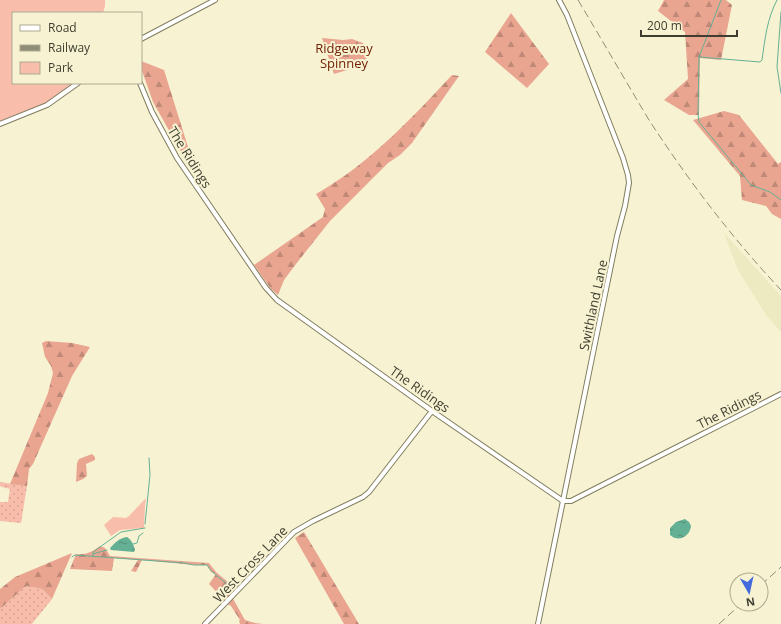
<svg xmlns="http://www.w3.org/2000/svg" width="781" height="624" viewBox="0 0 781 624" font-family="'Open Sans',sans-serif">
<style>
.built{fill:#ede9c1}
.grass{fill:url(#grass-dots)}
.forest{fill:url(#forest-firs)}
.park{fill:#f8bdab}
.water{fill:url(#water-ripples)}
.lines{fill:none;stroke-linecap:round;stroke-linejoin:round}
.stream{stroke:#64b094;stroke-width:1}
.tertiary-casing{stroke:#807d5f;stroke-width:6}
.tertiary{stroke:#fff;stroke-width:4}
.rail{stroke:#8f8d77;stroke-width:1;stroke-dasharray:8 4;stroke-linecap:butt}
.labels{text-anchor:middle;stroke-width:4;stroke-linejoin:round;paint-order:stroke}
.park-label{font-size:13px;fill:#712107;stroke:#f7f3d2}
.street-label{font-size:13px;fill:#3e3d30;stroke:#f7f3d2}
</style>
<defs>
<pattern id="grass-dots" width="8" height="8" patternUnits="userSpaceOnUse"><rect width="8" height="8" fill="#f8bdab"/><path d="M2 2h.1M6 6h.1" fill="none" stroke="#d6a393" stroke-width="1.8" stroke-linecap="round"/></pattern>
<pattern id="forest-firs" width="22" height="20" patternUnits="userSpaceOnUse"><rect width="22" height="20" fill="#eaa591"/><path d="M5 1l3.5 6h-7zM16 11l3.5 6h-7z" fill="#bf8877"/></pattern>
<pattern id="water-ripples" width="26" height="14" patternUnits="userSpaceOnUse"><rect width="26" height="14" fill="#64b094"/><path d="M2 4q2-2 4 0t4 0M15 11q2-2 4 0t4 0" fill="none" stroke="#549079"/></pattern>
</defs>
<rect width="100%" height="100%" fill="#f7f3d2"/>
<path class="built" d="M724,233L781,296V332L766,315L738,270Z"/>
<path class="grass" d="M0,482L27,486L21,523L0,521V502H8L10,489L2,487L0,486Z
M26,586L42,589L52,599L32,624H0V609Z"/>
<path class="forest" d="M664,0H726L732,5L721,60L700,58L699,115H689L664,100L688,79L685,32L658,11Z
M511,13L549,64L527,88L485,52Z
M322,38L343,40L352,39L363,43L370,55L357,67L334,74Z
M141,61L164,70L188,147L205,178L198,182L153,102L141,68Z
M452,75L459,76L412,143L400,155L388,163L330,221L296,264L284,280L278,295L271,289L254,265L323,217L325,209L316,194C369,164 411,119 452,75Z
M724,111L739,115L778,164L781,162V219L772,214L766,206L742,200L740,176L693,120Z
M46,341L72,343L90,347L72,376L33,464L29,469L27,486L10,484L48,393L53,373L51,366L45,357L42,343Z
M92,454L95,457V460L86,464L87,476L83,479L76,482L77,463L79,459Z
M304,532L359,624H344L295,538Z
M100,546L105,548L110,556L209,563L216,572L235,588L225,601L209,584L216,574L211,572L207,565H194L142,560L136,572L131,571L138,560L114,558L112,571L70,569L76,554C86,555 92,552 100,546Z
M72,553L52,599L42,589L26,586L0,609V589L15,577Z
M232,597L245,620L255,623L263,624H240L239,621L240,620L231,606L226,603Z"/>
<path class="park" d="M0,0H105V6L103,13H13V83H76L44,104L0,122Z
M146,498L145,506L144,528L120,530L111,536L104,525L113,517L126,518L129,516Z"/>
<path class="water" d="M685,519L689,522L691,526C690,536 679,543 670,535V528L676,522Z
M127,537C131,539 134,545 135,550L134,552L111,550L110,548C115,543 119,538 127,537Z"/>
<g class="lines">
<path class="stream" d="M777,0C767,19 765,39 762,60L760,62L699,57L698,114L699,122L751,185L770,192L781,200
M781,12L777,67L781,93
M699,57L721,0
M145,524L150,475L149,458
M133,544L137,543L139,536L143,533
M93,554L107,550
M93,556V552L121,532L145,528
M72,557L75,555L184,563L194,565H207C212,574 223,580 231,587"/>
<g class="tertiary-casing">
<path id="tertiary" d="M141,39L215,0
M140,83L152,112L177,158L266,288L277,300L432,411L563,501H571L781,394
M0,124L47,105L78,83
M205,624L294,532L313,521L363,497L369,492L432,411
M538,624L593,353L617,236L625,206L629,183L628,175L623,158L567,15L559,0"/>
</g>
<use href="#tertiary" class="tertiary"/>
<path class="rail" d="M578,0C602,40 625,80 649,120C688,180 732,238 781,290
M761,585L781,567
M719,624L741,604"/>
</g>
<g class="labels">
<g class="park-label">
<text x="344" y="53">Ridgeway<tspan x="344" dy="15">Spinney</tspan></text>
</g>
<g class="street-label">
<text transform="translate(190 157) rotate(58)" y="5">The Ridings</text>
<text transform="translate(593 305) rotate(-78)" y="5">Swithland Lane</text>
<text transform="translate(420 389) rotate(35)" y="5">The Ridings</text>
<text transform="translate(729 409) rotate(-27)" y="5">The Ridings</text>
<text transform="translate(250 564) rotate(-46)" y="5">West Cross Lane</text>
</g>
</g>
<rect x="12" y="12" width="130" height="72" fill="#f7f3d2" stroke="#adaa91"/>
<rect x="20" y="25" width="20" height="6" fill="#ffffff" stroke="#adaa91"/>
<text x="48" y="32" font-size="12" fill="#3e3d30">Road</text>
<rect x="20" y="45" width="20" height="6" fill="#8f8d77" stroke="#adaa91"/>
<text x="48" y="52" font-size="12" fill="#3e3d30">Railway</text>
<rect x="20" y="62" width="20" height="12" fill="#f8bdab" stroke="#adaa91"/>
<text x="48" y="72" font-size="12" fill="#3e3d30">Park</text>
<g transform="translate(749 592) rotate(171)"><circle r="19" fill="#f7f3d2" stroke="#adaa91"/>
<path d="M0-3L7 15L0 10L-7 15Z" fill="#436adc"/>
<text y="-6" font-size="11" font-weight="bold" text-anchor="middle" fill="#3e3d30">N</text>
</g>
<path d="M641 30v6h96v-6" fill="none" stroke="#3e3d30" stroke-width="2"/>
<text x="647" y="30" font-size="12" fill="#3e3d30" stroke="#f7f3d2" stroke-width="3" paint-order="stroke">200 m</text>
</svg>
